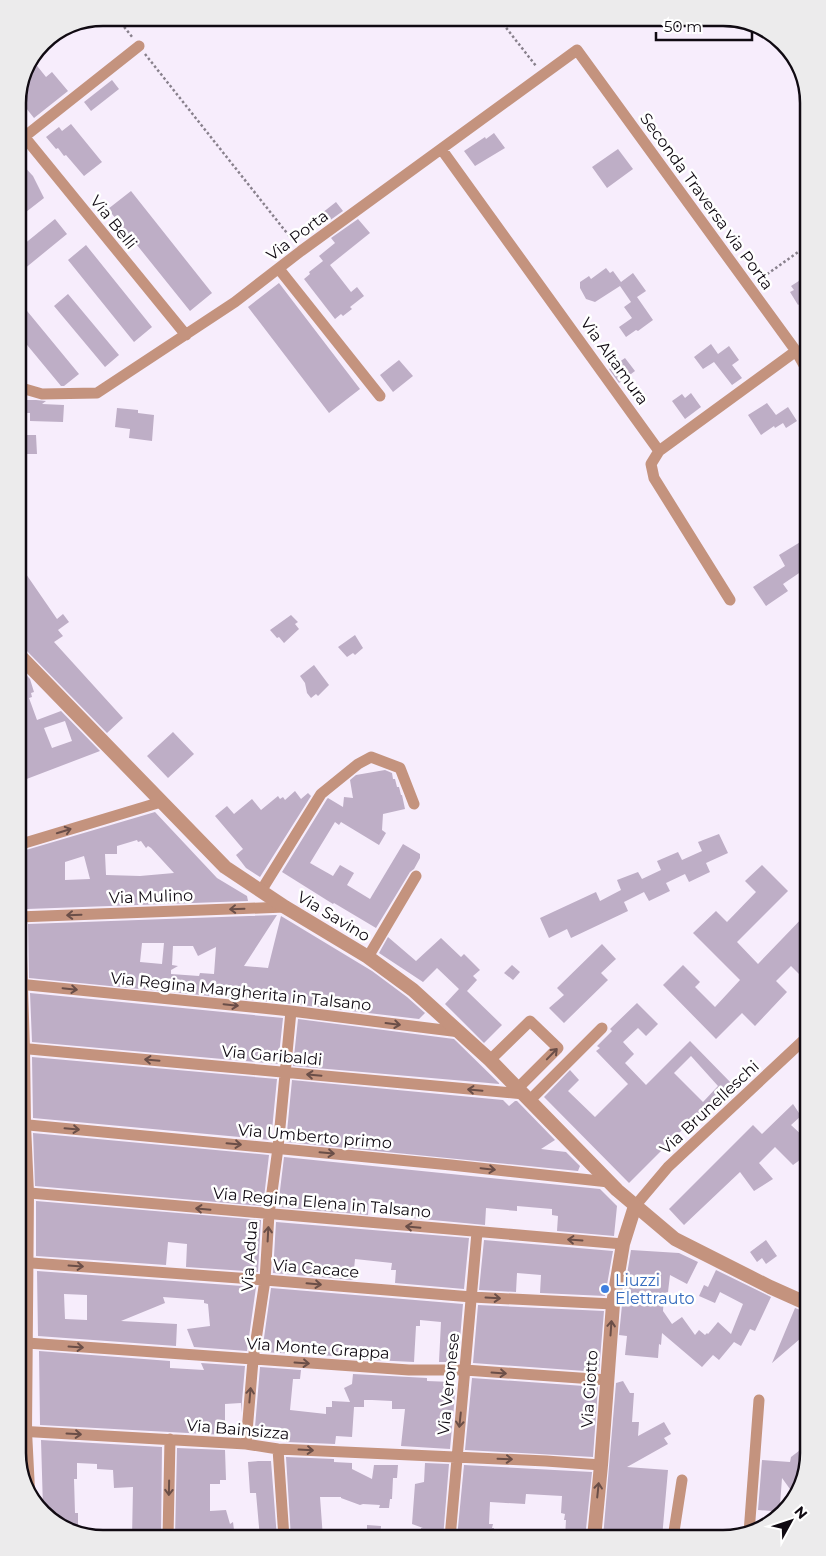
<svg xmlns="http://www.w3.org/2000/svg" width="826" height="1556" viewBox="0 0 826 1556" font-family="Montserrat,sans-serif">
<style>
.building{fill:#beaec6;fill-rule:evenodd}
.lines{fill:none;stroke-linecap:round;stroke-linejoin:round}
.path{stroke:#88808c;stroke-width:2.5;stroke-dasharray:2.5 2.5;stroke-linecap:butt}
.minor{stroke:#c4937e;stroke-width:11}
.tertiary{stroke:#c4937e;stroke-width:14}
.oneway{stroke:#6a4e48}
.shop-dot{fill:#3f7fe0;stroke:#fff;stroke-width:2}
.labels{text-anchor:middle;stroke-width:5;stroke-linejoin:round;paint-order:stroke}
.street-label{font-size:16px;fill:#100a12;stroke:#fff}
.shop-label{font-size:16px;fill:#366cbe;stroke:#fff;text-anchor:start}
.rim{fill:none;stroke:#100a12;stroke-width:2.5}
</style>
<rect width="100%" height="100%" fill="#f7edfc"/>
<path class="building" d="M34,62L46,77L52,72L68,91L34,118L18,98Z
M112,80L119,89L91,111L84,102Z
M71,124L102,162L84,176L66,155L64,156L58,148L56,149L46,137L59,127L62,131Z
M494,133L505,148L475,166L464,151L485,137L486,139Z
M618,149L633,169L607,188L592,167Z
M18,160L33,176L44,198L26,212L18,202Z
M131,191L212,293L190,311L108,209Z
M336,202L343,211L329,221L322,213Z
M55,219L67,234L18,274V249Z
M358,219L370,233L330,265L351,292L357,287L364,296L350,307L352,309L343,316L341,314L335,319L304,279L310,274L309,272L323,261L319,256L335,243L331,238Z
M86,245L152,327L134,342L68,260Z
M606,268L610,273L613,271L621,282L633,273L646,291L637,297L653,320L638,331L636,330L626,337L619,327L632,318L624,307L631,302L620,286L595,302L586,299L580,288V282L589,276L591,279Z
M805,277L808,282V298L798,305L790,292L794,290L791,286Z
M279,283L360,389L329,413L248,307Z
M68,294L119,355L105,367L54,306Z
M18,300L79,374L64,386H61L18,334Z
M711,344L718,354L729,346L739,360L732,365L742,378L732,385L714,362L703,369L694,357Z
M625,358L635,371L619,383L609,369Z
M399,360L413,376L393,392L380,375Z
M691,393L701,407L685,419L672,401L682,394L685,398Z
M18,400H36L46,401L42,404L64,405L63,422L30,421V413H18Z
M767,403L776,415L788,407L797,421L786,428L783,423L775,428L774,426L761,435L748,415Z
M117,408L138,410V413L154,415L152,441L129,438L130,429L115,427Z
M18,435H36L37,454H18Z
M802,541L808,552V567L783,584L788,591L766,606L753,587L785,566L779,555Z
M26,574L57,619L63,614L69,622L58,630L63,636L54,642L123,718L107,733L24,648L18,644V580Z
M291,615L298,622L295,624L299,629L284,643L279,637L277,638L270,630Z
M355,635L363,648L355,655L353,653L347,657L338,647Z
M314,665L329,685L318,696L316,694L311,698L307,693L305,683L300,676Z
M18,666L30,679L34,692L31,693L32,697L29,698L37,720L61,711L100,751L24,780L18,749ZM65,721L72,741L52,748L44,728Z
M173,732L194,754L168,778L147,756Z
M385,770L392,773L393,779H395L397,787H399L401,795H402L405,809L383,814L382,830L386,833L379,845L341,822L339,825L335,822L310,863L333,876L340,865L354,873L347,885L370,899L403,844L420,854V858L414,869L410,872L376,928L334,903L333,904L282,872L327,799L328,798L343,807L344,797L353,798L350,780L356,775Z
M295,791L301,799L308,793L311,796L260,877L246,868L236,855L243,849L215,816L227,806L234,814L252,799L261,810L278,796L280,799L283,797L285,800Z
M155,812L217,878L247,896L248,901L27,909L26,850ZM137,840L138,842L141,841L146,848L148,846L151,848L174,873L140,876L106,875L105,854H117V846ZM84,856L90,879L65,880V862Z
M719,834L728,853L706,863L710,872L689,882L685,874L666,883L670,891L649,901L644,892L624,902L628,911L571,938L567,929L549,938L540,918L596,892L600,901L621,890L617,880L638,872L642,879L661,870L657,861L678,852L682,860L702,851L698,842Z
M762,865L788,891L737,942L758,964L808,912V983L791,966L776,981L787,992L755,1026L742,1013L716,1039L663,985L683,965L700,982L695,987L715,1007L740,980L693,933L716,911L727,922L756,892L745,881Z
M277,915L244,966L268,968L281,916L372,971L407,997L425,1013L419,1019L292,1004L29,978L28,924ZM142,943H164L162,964L140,962ZM173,946H193L198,956L216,947L214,974L200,973L199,976L171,974V970L178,966L172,965Z
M388,937L416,961L441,938L461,957L464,954L480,970L473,976L477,980L467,991L502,1025L484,1043L445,1004L459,989L437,968L423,982L379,953Z
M602,944L616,959L601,973L608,980L564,1023L549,1008L564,995L557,988Z
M512,965L520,972L513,980L504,973Z
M30,993L283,1018L278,1064L32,1042Z
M637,1003L658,1024L646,1036L638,1028L623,1042L634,1054L625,1063L646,1085L690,1041L734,1086L702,1118L698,1114L629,1183L544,1097L570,1070L579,1080L568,1091L595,1117L628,1084L596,1051L600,1048L597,1046L612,1031L610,1029ZM691,1056L718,1086L703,1102L674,1073Z
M298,1019L454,1039L500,1084L293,1066Z
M32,1057L277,1079L271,1140L33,1118Z
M292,1080L503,1100L509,1106L515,1101H517L555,1140L541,1149L566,1152L580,1166L578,1171L286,1142Z
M793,1104L801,1116L791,1125L804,1137L801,1140L808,1150V1154L793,1165L775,1147L759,1163L773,1179L754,1191L740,1172L684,1225L669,1209L753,1125L762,1134Z
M33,1133L269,1155L263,1206L35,1186Z
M284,1157L600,1189L617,1206L614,1236L557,1231L558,1216L552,1215V1209L517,1206V1211L486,1208L485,1225L401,1217L402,1204L369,1201L368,1215L278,1207Z
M36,1201L261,1220L258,1272L186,1267L187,1244L168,1242L166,1265L36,1256Z
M276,1222L469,1238L464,1289L395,1283L396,1270H391L392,1263L355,1259L353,1280L273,1273Z
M484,1240L613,1251L605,1296L540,1293L541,1275L517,1273L516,1292L479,1290Z
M766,1240L777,1256L766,1264L762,1258L757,1262L750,1252Z
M631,1250L679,1253L698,1262L687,1284L670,1275L668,1292L664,1293L663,1311L672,1324L682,1317L695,1335L699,1330L705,1335L707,1333L708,1334L718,1322L731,1334L743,1304L720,1292L715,1303L699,1296L704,1285L708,1287L716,1270L771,1297L755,1331L750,1329L741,1346L734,1342L719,1360L713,1355L702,1367L662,1333L661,1345L659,1344L658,1358L625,1355L627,1336L619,1335L622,1305Z
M37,1271L256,1287L247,1351L194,1347L187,1329L210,1326L208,1304L204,1303V1300L163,1297L165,1303L121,1321L177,1324L176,1346L38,1336ZM64,1294L87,1295V1320L65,1319Z
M271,1288L463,1304L458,1362H439L441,1322L420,1320V1326H416L414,1362L353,1359L354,1357L262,1352Z
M478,1305L604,1311L599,1372L473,1363Z
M795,1308L808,1313V1332L772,1363Z
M39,1351L170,1361V1368L204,1370L201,1363L245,1366L241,1413V1403L225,1404V1435L40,1425Z
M260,1367L301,1370L300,1379H293L290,1410L326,1414V1407H332V1401L350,1402L344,1388L352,1384L353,1374L427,1378V1381L452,1382V1384H456L450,1449L401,1446L405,1409H392V1401L372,1400H364V1407H354L352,1437L336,1436L335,1444L286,1442V1430L261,1431L260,1425L255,1427Z
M472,1378L598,1387L593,1457L465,1450Z
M623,1381L630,1393H634L632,1422H639L638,1436L664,1422L671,1434L664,1438L668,1444L627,1467L668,1470L662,1538H603L616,1383Z
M41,1440L162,1447L161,1538H132L133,1487L114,1488L113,1470L97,1469V1464L77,1463V1479H74L75,1513H78V1532L56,1524L43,1508Z
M808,1444V1453L795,1496L782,1478L780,1505L772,1511L758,1510L762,1460L790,1462L791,1457Z
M177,1448L225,1450L226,1480H220V1484H210V1511L226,1510L230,1524L233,1522L235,1538H175Z
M286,1457L334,1459V1462L352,1463V1469L372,1479L374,1465H398L397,1478H393L392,1499H390L389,1508H379L380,1505L363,1504L360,1505L341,1498V1497H320L323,1538H291Z
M258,1461H271L277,1538H260L256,1493H250L248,1462Z
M425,1463L449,1464L443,1538H420L421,1528H423L412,1524L415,1484L424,1482Z
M464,1465L592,1472L585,1538H565L566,1520H564L565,1514L561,1513L562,1496L526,1494L525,1504L490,1502L489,1524H493L492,1528H494L493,1538H457Z
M367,1525L381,1526L380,1537L367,1536Z"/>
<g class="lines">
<path class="path" d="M500,20L536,66
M121,23L133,38
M145,54L294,242
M759,280L808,245
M800,1286L808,1270"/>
<path class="minor" d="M18,129L186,335
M19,141L139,46
M442,150L659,451
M279,269L380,396
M18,387L42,394L97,393L235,302L301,251L577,50L796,351L808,372
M730,600L654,478L651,464L659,451L796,351
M18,845L161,802
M261,891L321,794L358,764L371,757L400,768L414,804
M18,917L285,907
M368,957L416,876
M18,984L291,1011L460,1032
M18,1048L524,1094
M490,1060L530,1021L558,1048L518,1088
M529,1101L602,1028
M18,1124L451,1165L609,1182
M18,1192L623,1244
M635,1206L668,1167L808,1036
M18,1262L265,1280L472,1297L613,1304
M27,1343L409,1370H465L608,1380
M18,1431L246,1444L278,1449L546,1461L601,1465
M246,1444L253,1360L265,1280L269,1214L278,1148L291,1011
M278,1449L284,1538
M749,1533L759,1400
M168,1538L170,1439
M450,1538L477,1232
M673,1538L682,1480"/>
<path class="tertiary" d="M18,654L225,867L285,907L368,957L413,990L490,1060L617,1190L675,1239L770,1287L808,1304
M18,892L23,1049L24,1125L27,1193L25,1431L28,1490
M594,1538L601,1465L613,1304L623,1244L635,1206"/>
</g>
<defs><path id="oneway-shaft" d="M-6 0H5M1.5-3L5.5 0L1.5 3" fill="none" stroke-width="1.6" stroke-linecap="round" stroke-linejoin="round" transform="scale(1.25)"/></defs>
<g class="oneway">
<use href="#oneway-shaft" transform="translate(64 831) rotate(-17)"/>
<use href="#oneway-shaft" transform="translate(237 909) rotate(178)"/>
<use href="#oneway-shaft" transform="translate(74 915) rotate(178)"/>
<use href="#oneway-shaft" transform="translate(70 989) rotate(6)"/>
<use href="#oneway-shaft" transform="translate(231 1005) rotate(6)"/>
<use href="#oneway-shaft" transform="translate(393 1024) rotate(7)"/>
<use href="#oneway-shaft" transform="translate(552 1054) rotate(-46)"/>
<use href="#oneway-shaft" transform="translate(152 1060) rotate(-175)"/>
<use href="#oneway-shaft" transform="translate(314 1075) rotate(-175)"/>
<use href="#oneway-shaft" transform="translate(475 1090) rotate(-175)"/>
<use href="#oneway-shaft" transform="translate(72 1129) rotate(5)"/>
<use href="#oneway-shaft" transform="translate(234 1144) rotate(5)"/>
<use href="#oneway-shaft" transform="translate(327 1153) rotate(5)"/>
<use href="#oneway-shaft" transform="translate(488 1169) rotate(6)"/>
<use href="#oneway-shaft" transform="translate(203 1209) rotate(-175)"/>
<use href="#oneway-shaft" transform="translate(413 1227) rotate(-175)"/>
<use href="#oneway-shaft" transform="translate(268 1234) rotate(-87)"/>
<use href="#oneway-shaft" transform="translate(575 1240) rotate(-176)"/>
<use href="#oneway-shaft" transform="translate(76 1266) rotate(4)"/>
<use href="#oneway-shaft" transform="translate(314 1284) rotate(5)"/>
<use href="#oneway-shaft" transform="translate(493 1298) rotate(3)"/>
<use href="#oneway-shaft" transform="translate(611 1328) rotate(-86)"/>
<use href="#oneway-shaft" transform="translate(76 1347) rotate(4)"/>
<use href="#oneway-shaft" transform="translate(302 1363) rotate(4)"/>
<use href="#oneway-shaft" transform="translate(499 1373) rotate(4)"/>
<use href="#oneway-shaft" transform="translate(250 1395) rotate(-85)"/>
<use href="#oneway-shaft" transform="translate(460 1420) rotate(96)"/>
<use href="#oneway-shaft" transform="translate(74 1434) rotate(3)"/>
<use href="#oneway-shaft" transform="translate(306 1450) rotate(3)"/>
<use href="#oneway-shaft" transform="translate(505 1459) rotate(2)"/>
<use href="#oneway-shaft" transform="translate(169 1488) rotate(91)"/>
<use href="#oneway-shaft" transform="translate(598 1490) rotate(-84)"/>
</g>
<circle class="shop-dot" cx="605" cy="1289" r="5"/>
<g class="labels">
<g class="street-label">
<text transform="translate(707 201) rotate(54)" y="6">Seconda Traversa via Porta</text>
<text transform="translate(114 222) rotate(51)" y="6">Via Belli</text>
<text transform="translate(297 235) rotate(-37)" y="6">Via Porta</text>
<text transform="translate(615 361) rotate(54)" y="6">Via Altamura</text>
<text transform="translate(151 896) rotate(-2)" y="6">Via Mulino</text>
<text transform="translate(334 916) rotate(31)" y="6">Via Savino</text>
<text transform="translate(241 991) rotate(6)" y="6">Via Regina Margherita in Talsano</text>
<text transform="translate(272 1055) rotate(5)" y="6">Via Garibaldi</text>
<text transform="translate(709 1107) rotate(-43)" y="6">Via Brunelleschi</text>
<text transform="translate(315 1136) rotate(5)" y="6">Via Umberto primo</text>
<text transform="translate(322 1202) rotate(5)" y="6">Via Regina Elena in Talsano</text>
<text transform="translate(249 1256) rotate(-86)" y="6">Via Adua</text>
<text transform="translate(316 1268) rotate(5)" y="6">Via Cacace</text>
<text transform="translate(318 1348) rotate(4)" y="6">Via Monte Grappa</text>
<text transform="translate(448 1384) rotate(-84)" y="6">Via Veronese</text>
<text transform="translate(589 1389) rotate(-86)" y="6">Via Giotto</text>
<text transform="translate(238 1429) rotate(5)" y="6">Via Bainsizza</text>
</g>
<g class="shop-label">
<text x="615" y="1286">Liuzzi<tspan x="615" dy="18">Elettrauto</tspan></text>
</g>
</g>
<path d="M0 0H826V1556H0ZM103 26H723A77 77 0 0 1 800 103V1453A77 77 0 0 1 723 1530H103A77 77 0 0 1 26 1453V103A77 77 0 0 1 103 26Z" fill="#ecebec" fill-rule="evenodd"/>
<path class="rim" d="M103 26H723A77 77 0 0 1 800 103V1453A77 77 0 0 1 723 1530H103A77 77 0 0 1 26 1453V103A77 77 0 0 1 103 26Z"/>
<g transform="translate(791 1521) rotate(50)" stroke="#ffffff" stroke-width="4" paint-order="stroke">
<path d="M0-4L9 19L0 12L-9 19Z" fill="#100a12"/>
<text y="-8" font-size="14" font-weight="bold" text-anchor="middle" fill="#100a12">N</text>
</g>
<path d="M656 32v8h96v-8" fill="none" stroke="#100a12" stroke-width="2.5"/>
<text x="664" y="32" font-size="15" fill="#100a12" stroke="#ffffff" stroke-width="4" paint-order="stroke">50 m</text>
</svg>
